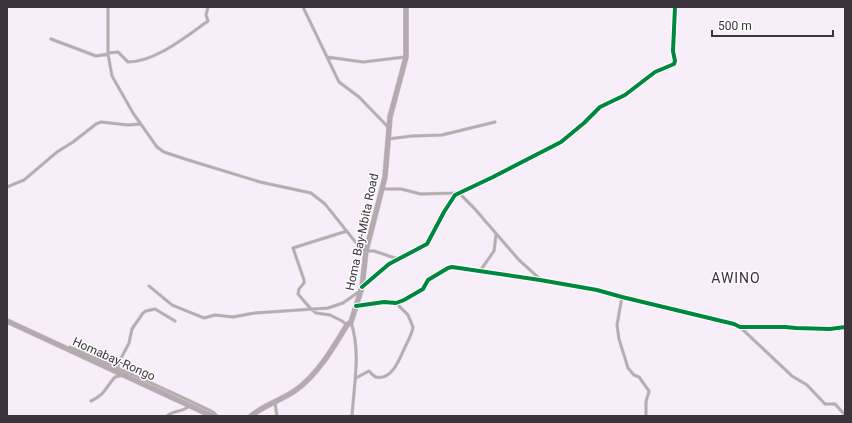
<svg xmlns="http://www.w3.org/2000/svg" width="852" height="423" viewBox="0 0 852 423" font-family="Roboto,sans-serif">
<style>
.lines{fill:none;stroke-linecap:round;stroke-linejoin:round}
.minor-casing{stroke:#d1cad3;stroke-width:3.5}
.highway-casing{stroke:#d1cad3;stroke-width:6}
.minor{stroke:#b6adaf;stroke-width:2.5}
.highway{stroke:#b4aaaf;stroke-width:5}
.cycleway-casing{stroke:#fefefe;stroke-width:6}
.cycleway{stroke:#00873e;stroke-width:4}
.labels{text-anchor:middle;stroke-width:3;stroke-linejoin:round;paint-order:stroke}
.street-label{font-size:12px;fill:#3b343c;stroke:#fefefe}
.quarter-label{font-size:14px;letter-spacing:1px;fill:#3b2e3d;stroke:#fefefe}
</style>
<rect width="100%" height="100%" fill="#f8eefa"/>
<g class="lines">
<g class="minor-casing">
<path id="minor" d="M108,7V54L112,76L133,113L157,147L164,152L185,159L260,182L311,193L325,204L361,249L366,251H374L398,259
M303,7L339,82L359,97L388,127
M51,39L96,56L108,54
M108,53L118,52L128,62C155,62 187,36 208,21L206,15L208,7
M327,57L363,62L405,57
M388,139L412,136L442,135L495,122
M7,187L24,180L57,152L73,142L96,124L101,122L128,125L140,124
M383,189H401L421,194L459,193L474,208L519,260L540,279
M480,271L494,251L496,235
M149,286L172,305L204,318L215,315L233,317L255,313L328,308L343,303L360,291
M363,286L389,264L427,244L444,212L455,195L493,177L561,142L584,123L600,107L625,95L655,72L674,64L675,61L673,51L675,7
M622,297L617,325L619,339L628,368L634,375L639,377L649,391L646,402V416
M356,306L384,302L396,303L404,300L423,289L428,280L448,268L452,267L540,280L597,290L622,297L734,324L740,327H785L796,328L830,329L845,327
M351,322C361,353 354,384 352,416
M347,325L342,321L330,315L316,313L311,309L298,294L299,289L304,283V280L293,248L347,231
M740,327L792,376L807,385L825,404H835L845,415
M70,347C118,368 166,389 213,412L217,416
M118,367L119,362L129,343L132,329L143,313L146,311L155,309L175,321
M356,378L369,371C371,373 373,376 376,377C392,381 400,358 405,347C408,341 412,334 413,327L408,315L396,303
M91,401C106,394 105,388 115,377L120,376L121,374
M275,403L277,416
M167,416C174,410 184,412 189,406"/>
</g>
<g class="highway-casing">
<path id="highway" d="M7,321L212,416
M251,416C264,405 282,400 296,390C318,374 333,348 347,325L351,322L362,287L366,251L385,177L390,117L406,57V7"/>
</g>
<use href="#minor" class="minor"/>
<use href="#highway" class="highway"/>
<g class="cycleway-casing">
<path id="cycleway" d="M362,287L389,264L427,244L444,212L455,195L493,177L561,142L584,123L600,107L625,95L655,72L674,64L675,61L673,51L675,7
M356,306L384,302L396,303L404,300L423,289L428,280L448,268L452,267L540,280L597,290L622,297L734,324L740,327H785L796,328L830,329L845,327"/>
</g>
<use href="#cycleway" class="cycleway"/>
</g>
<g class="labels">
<g class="street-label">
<text transform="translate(362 232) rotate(-78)" y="4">Homa Bay-Mbita Road</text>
<text transform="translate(114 359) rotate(24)" y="4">Homabay-Rongo</text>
</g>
<g class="quarter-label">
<text x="736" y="283">AWINO</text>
</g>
</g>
<rect width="852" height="423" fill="none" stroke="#3b343c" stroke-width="16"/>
<path d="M712 30v6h121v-6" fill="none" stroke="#3b343c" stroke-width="2"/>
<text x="718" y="30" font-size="12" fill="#3b343c" stroke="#fefefe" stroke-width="3" paint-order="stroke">500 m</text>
</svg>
